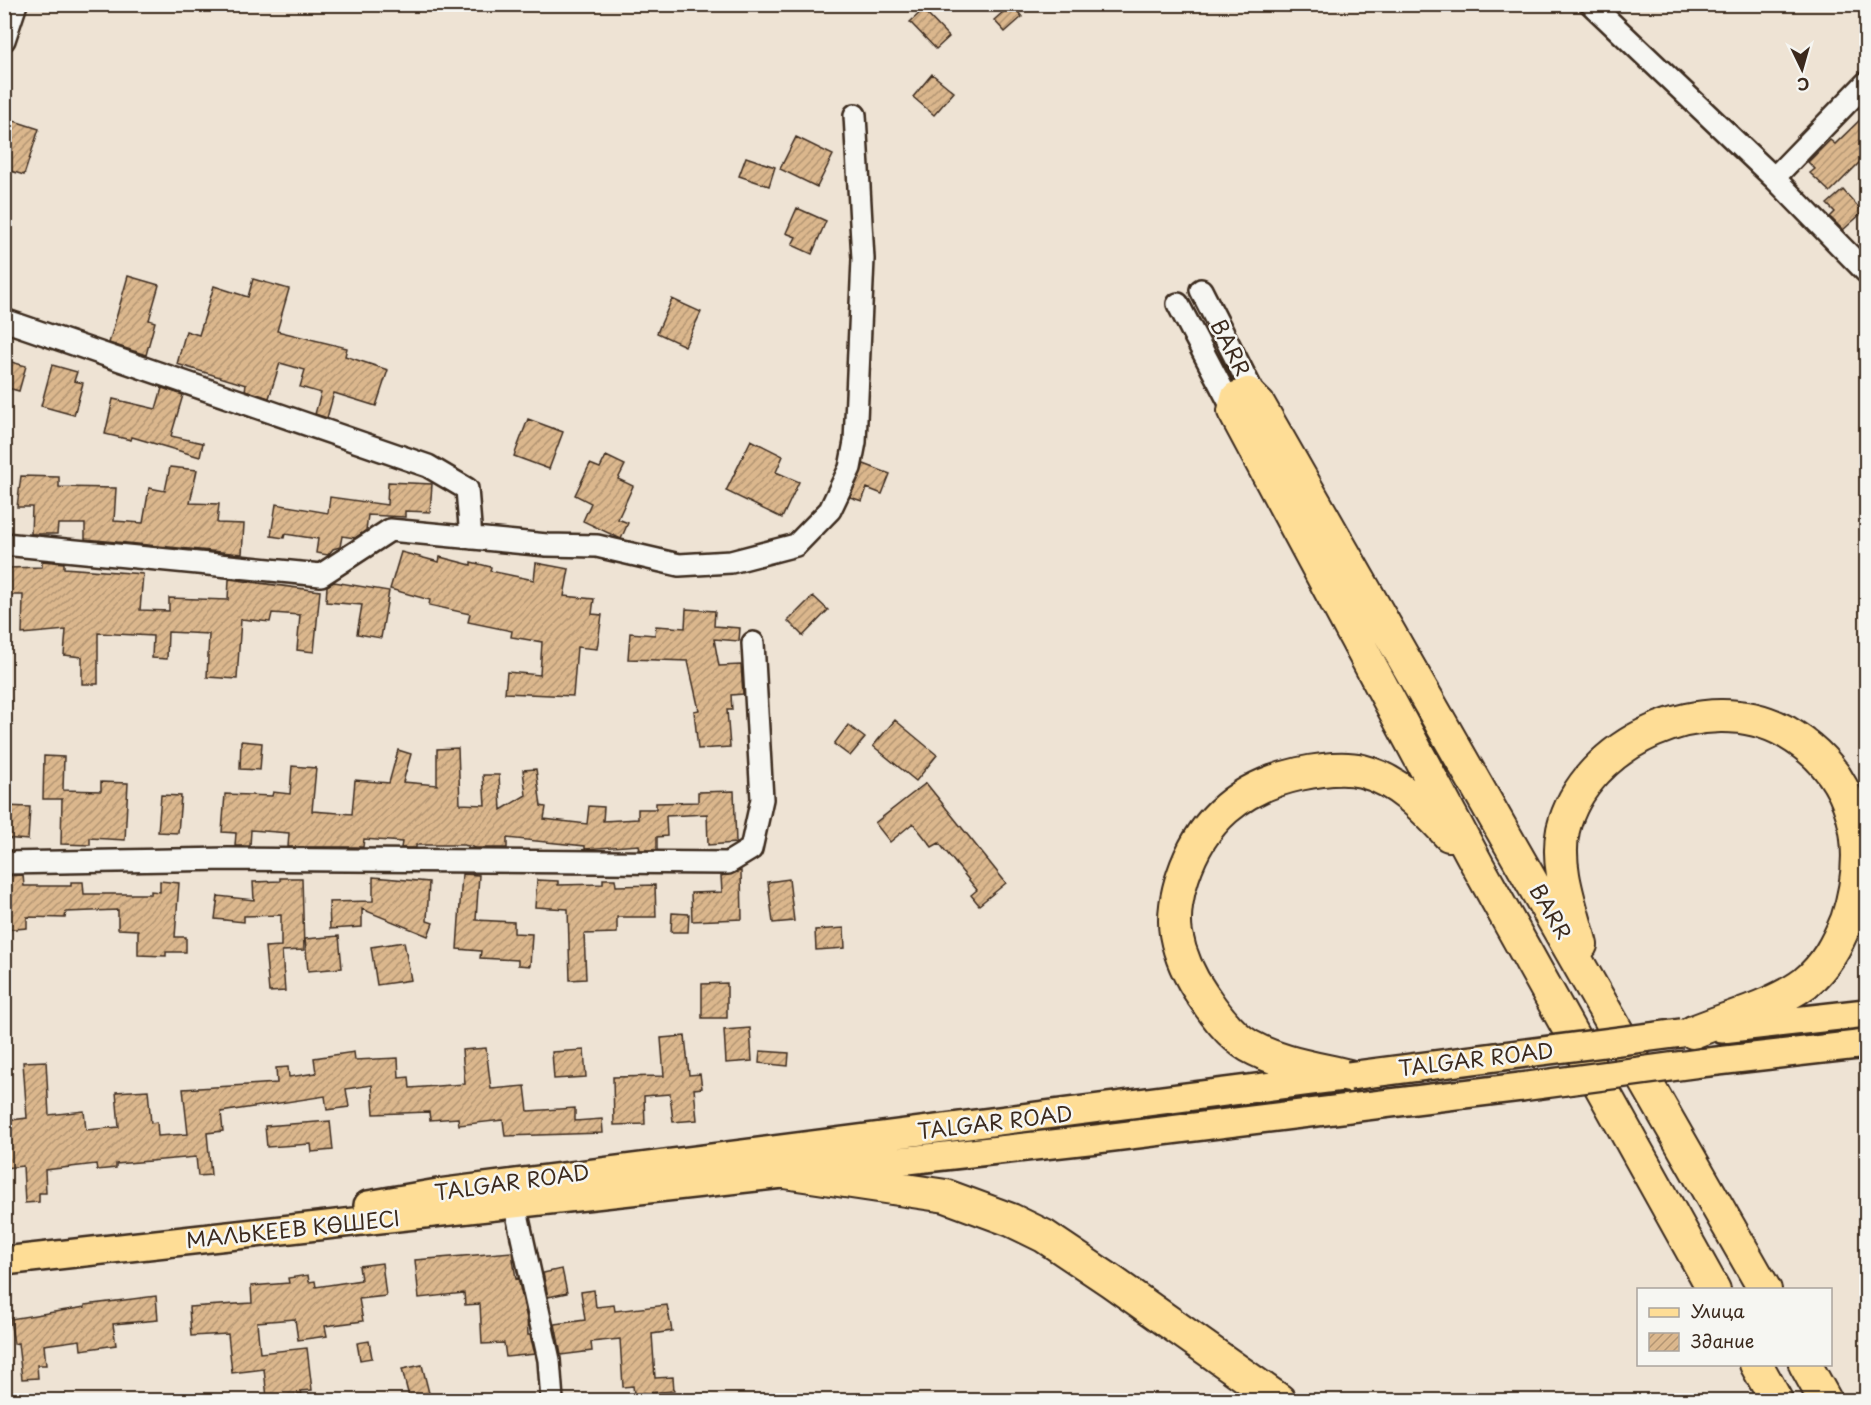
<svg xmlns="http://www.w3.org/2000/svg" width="1871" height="1405" viewBox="0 0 1871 1405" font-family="'Playpen Sans',sans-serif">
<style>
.building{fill:url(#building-hatch);stroke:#3b2a1e;stroke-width:1.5}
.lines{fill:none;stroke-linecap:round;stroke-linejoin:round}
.minor-casing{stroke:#3b2a1e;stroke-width:26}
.major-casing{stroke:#3b2a1e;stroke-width:32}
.highway-casing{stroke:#3b2a1e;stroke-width:36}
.minor{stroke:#f6f6f2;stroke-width:21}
.major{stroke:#fedd96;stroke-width:27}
.highway{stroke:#fedd96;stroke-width:32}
.major-bridge-casing{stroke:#3b2a1e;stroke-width:32;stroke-linecap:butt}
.major-bridge{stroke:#fedd96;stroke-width:27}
.labels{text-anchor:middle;stroke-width:5;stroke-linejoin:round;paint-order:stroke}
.street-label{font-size:21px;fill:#3b2a1e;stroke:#f6f6f2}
</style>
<defs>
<pattern id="building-hatch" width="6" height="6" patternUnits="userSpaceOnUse" patternTransform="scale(1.5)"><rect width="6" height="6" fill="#dbb78d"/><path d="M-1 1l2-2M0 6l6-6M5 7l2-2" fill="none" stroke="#b39573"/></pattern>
</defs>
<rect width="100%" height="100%" fill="#eee3d4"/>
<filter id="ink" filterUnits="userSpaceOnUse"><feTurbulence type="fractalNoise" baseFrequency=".0167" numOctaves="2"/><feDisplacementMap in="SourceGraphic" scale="12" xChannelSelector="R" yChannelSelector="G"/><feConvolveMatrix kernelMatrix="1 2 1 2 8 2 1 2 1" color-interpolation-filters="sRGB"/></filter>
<g filter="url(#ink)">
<path class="building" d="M1012,4L1022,17L1005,32L994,20Z
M923,10L949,37L936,49L910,22Z
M932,74L954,92L934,115L913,97Z
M1866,114V170L1860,162L1830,192L1810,173L1815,169L1808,162L1830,140L1835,144Z
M8,119L39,129L24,175L4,169V130Z
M796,137L833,155L817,187L780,169Z
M746,157L775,167L769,186L739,176Z
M1843,190L1863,212L1843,230L1830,217L1835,212L1827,204Z
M797,208L826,221L812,254L792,245L796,237L786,233Z
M128,276L159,285L149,320L155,322L146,355L109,343Z
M253,279L289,289L277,331L347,348L345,356L388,370L376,406L334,393L327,418L315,414L321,393L300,387L305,370L280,363L269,398L245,390L246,385L177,364L186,331L199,335L214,286L248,297Z
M672,299L701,312L685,346L657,333Z
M4,360L26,366L19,391L4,387Z
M52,365L77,372L74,381L83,383L74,415L41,406Z
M162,388L183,395L171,436L203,443L200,457L132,437L131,440L105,434L113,399L156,409Z
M528,419L563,432L549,469L514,456Z
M751,440L783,456L776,472L799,482L782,518L726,491Z
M606,456L625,465L618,479L633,486L618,519L628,523L621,539L583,521L591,503L575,495L590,464L600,468Z
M864,464L890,474L882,494L867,488L862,501L850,497Z
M170,467L197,470L190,503L219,504L217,523L244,524L242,554L85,539V524H58L57,534H31L32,507H17L21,476L59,477V487L116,488L114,521L143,523L149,488L165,491Z
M388,482L432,484L430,512L405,511V517L368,515L366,530L355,538L342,536L340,547L333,549L328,555L316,553L318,539L285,534L284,538L271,536L276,504L328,513L330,497L387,505Z
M401,552L439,562L440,557L471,565V562L491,567L490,571L534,580L536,563L569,569L564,596L594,599L592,614L602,615L597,649L577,647L573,696L505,693L507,672L540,675L542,642L511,637L512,631L468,622L470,614L429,605L430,600L390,589Z
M42,561L64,563V568L143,574L140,610L169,611V598L228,600L229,579L320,591L314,652L297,650L300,615L272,613L270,622L241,619L237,679L207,677L209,634L168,632L167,659L152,658L153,636L98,633V684H82V657L64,655L66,630L22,634L23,595H9L7,568L42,567Z
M334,582L389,591L381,638L357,634L362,605L326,602L327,586Z
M813,596L828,610L803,636L788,621Z
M686,609L715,611L714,626L740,628L739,641L714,639L719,666L741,665L743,694L731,695L732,710H727L730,747L698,749L694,711L699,710L688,661L628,659L630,633L655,635L656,626L685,628Z
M895,720L937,755L916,781L873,746Z
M848,725L865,738L850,756L834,744Z
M241,741L262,743L260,770L240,769Z
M458,748L460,804L485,805L483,775H499L501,810L526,795L523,770L536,769L541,806L546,807L544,819L587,824L589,806L604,807L603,821L638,819V809H656V803L698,802V792L734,791L736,843L708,845L707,814L666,816L667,836L657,837V850H640L639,845L585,849V846L507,838V848H476L464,845H416V848H401L402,842L364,839L363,847H288L289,833L251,830L250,846H235L236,833L222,832L225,794L272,796L273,792L290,794L292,766L316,768L312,811L352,814L355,780L389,783L398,750L411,754L403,782L437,785V749Z
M44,756L64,757L63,790L101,791V782L128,783L125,840L90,838V845L61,844L62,799H43Z
M926,783L1006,883L979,905L971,895L977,890L939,843L932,847L913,823L890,842L875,823Z
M161,795L181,796L178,833L158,832Z
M4,806L30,807L28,840L4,838Z
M741,871L742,919L692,921L691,893L722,892L721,876Z
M462,874L479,875L476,920L514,922V933L532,934L530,966L518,965V960L480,958L481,951L457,949Z
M23,875L24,886H71V882H83L84,894H151V891L160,892V881L179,883L175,937H186V952H166V956L138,955V930L118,929V910L66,912L65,918L27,917V928L4,930V905L7,904L5,876Z
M373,877L429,882L427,921L433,923L428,936L362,909V927L330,929L329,902L373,901Z
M280,878H302L304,950L282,951L285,991L269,992L265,947L281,946V915L244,916V922L215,919L218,896L254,900L253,882L280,881Z
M603,879H615L616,886L655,885L656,917H617V933L584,934L586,979L570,980L568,909L535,907L537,880L558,881V885L603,884Z
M789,879L794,921L773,923L768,882Z
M672,913L689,914L688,932H671Z
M844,928L845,948L816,950L815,930Z
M339,936L342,968L308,971L305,939Z
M404,942L411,980L377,985L371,947Z
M727,983V1018H702V984Z
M750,1028L752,1061L726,1063L724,1030Z
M685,1036L689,1075L700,1074L702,1088L694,1089L697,1120L673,1122L670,1094L644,1096L645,1124L614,1125L613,1077L664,1076L661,1038Z
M486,1048L491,1089L525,1086L528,1111L575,1108V1121L602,1119L603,1133L505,1136L503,1120L459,1125L458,1118L430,1120L429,1112L374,1114L372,1085L346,1089L349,1107L327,1110L325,1096L221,1112L223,1131L207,1133L211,1175L198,1176L196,1157L116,1164V1168L97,1170L96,1164L45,1170L46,1193H39V1202L25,1203L23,1166L4,1168V1121L27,1118L23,1062L46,1061L49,1115L84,1111L86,1130L119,1127L116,1092L148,1090L151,1123L157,1122L158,1136L188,1134L183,1089L277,1083L276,1068L288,1067L289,1077L316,1073L314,1058L354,1052L355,1060L398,1058L399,1078L409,1077L410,1088L465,1084L462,1050Z
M584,1050L586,1077L554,1079L552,1052Z
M760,1051L789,1053L788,1066L759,1063Z
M330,1121L333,1150L312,1152L311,1144L267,1147L265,1126Z
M512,1252L516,1279L518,1278L527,1319L528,1335H530L535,1354L506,1357L504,1343L482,1344L480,1304L465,1305L464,1293L419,1298L415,1260Z
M382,1263L386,1296L359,1299L363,1321L325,1326L327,1336L298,1340L295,1319L257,1322L260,1353L307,1348L312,1390L301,1391L302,1394L267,1398L264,1369L232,1373L228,1334L191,1336L189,1307L252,1303L251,1286L289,1283L288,1278L308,1275L309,1282L315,1281L316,1287L361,1280L359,1266Z
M562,1269L567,1293L548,1297L543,1273Z
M594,1290L596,1307L614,1305L615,1311L667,1305L672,1331L652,1334L655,1378L673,1377L674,1391L634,1394L633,1386L623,1387L620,1339L591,1342L592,1351L561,1355L555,1324L585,1320L581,1292Z
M156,1296L158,1320L113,1324L116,1345L81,1350L80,1340L44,1345L46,1365H37L38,1378L22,1379L18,1343L14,1344L10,1319L85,1307V1305Z
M369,1341L372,1358L360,1360L357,1343Z
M422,1365L431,1401H410L402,1369Z"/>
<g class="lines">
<g class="minor-casing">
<path id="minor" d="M1591,4L1774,178L1866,272
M4,40L16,4
M1774,178L1866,83
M1201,290L1259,404
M1178,304L1234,411
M4,320L428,466L467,489L471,538
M4,544L321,575L390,530L547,545L597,546L679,565L731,562L796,545L830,510L850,468L855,442L863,259L855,115
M4,863L229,859L728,863L751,849L762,799L753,643
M515,1205L549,1360L552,1400"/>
</g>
<g class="major-casing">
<path id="major" d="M1722,1029L1866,1013
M1700,1063L1866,1044
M368,1205L438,1193L1342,1077
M4,1261L1097,1139L1521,1087"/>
</g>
<g class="highway-casing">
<path id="highway" d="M1581,945C1572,909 1555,868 1563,830C1584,742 1707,687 1786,732C1857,773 1871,846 1847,920C1837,944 1826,966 1805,983C1776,1005 1727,1018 1693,1032
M1349,1076C1316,1068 1279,1063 1249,1046C1230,1035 1215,1014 1203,996C1191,979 1180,956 1176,934C1173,916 1177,893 1183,876C1202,819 1240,787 1299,774C1318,770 1342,766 1362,771C1398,780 1425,809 1449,835
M784,1172L946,1196L1011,1220L1044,1236L1111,1281L1279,1400
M1714,1290L1478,866L1234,411L1237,398L1248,394L1259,405L1765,1290
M1756,1364L1776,1400
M1805,1364L1825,1400"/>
</g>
<use href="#minor" class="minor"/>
<use href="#major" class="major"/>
<use href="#highway" class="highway"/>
<g class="major-bridge-casing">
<path id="major-bridge" d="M1349,1076L1681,1033
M1521,1087L1700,1063"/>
</g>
<use href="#major-bridge" class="major-bridge"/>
</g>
</g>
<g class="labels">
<g class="street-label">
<text transform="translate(1230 348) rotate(63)" y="7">BARR</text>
<text transform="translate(1550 912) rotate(60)" y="7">BARR</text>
<text transform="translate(1476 1060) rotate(-7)" y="7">TALGAR ROAD</text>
<text transform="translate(995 1123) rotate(-7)" y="7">TALGAR ROAD</text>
<text transform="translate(512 1183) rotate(-8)" y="7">TALGAR ROAD</text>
<text transform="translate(293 1230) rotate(-6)" y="7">МАЛЬКЕЕВ КӨШЕСІ</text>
</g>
</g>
<rect width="1871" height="1405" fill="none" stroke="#f6f6f2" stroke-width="24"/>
<rect x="12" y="12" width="1847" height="1381" fill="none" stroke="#3b2a1e" stroke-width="2" filter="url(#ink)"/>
<rect x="1637" y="1288" width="195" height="78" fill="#f6f6f2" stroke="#aba49d" stroke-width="1.5"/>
<rect x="1649" y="1308" width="30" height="9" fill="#fedd96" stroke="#aba49d" stroke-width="1.5"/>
<text x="1691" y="1318" font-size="18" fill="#3b2a1e">Улица</text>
<rect x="1649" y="1333" width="30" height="18" fill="url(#building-hatch)" stroke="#aba49d" stroke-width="1.5"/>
<text x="1691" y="1348" font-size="18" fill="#3b2a1e">Здание</text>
<g transform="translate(1802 69) rotate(175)" stroke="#f6f6f2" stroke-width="4.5" paint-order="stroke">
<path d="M0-4.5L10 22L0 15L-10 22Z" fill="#3b2a1e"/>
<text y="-9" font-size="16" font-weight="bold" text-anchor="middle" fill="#3b2a1e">С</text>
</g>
</svg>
